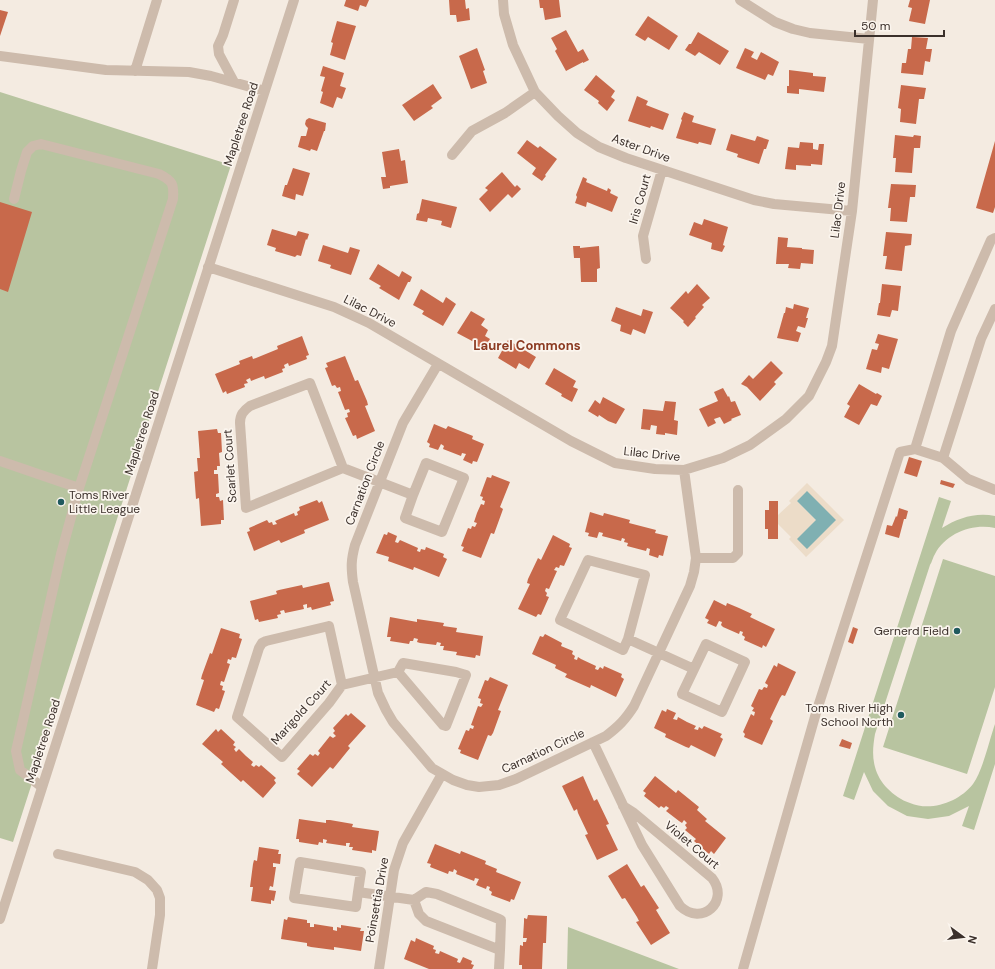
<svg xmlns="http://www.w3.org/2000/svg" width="995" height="969" viewBox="0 0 995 969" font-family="'DM Sans',sans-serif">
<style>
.green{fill:#b8c4a0}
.plaza{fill:#ecdcc8;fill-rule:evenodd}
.water{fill:#7fb0b2}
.building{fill:#c8694b}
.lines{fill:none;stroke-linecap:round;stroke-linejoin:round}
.minor{stroke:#cdbbac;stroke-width:10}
.poi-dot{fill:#1f5a5e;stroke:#fbf5ee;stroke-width:1.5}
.labels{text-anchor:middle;stroke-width:3.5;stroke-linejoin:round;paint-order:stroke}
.street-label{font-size:12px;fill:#3b302b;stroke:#fbf5ee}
.poi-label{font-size:12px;fill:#3b302b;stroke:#fbf5ee;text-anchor:end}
.neighbourhood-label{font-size:13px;font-weight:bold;fill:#8c3b22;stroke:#fbf5ee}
</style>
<rect width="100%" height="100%" fill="#f4ebe1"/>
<path class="green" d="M0,92L231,165L13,842L0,838Z
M939,497L951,501L942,528C958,518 976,512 995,516V528C973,523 946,533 935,554C933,557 932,562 930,565L875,734C873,746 872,756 875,767C877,775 882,783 887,788C894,795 901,800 910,803C931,812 959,802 973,784C983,770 989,741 995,724V764L974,830L962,826L969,806L949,816L928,819L907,816L888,806L873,791L864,772L854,800L843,796Z
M943,559L995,576V687L967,774L883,747Z
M568,927L679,969H567Z"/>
<path class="plaza" d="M807,483L844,520L806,557L789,539L791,537L778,524V515L791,503L789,501ZM797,501L835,520H816Z"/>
<path class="water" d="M807,491L836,520L807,549L797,539L816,520L797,501Z"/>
<path class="building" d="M346,0H369L366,7L360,5L358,11L344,6Z
M449,0H465L466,9L469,8L470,20L457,22L456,15H450Z
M539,0H559L561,17L545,20L543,8H540Z
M910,0H930L925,24L909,21L912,8L908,7Z
M0,10L8,12L0,36Z
M648,16L678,36L669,50L648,37L645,41L635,35Z
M337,21L356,26L345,60L330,55L333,43L331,42Z
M566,30L578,52L583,49L589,60L583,63V62L566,71L555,51L557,49L551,38Z
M698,32L729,51L720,65L699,52L695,56L685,50L689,44H691Z
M912,37L928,38L926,49H932L930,62L925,61L923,75L901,73L902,63H906L908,49H911Z
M477,48L485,70L483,71L487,83L471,89L459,56Z
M745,48L754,52L751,57L757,60L761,52L779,62L773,76L768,74L765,80L736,68Z
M323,66L344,73L340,86L346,88L342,99L337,97L333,108L320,103L323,92L321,91L325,77L320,76Z
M789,70L813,73V76L826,77L824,92L799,89V94L787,93V86H789Z
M596,75L615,91L611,97L615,100L607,111L598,103L599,101L584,90Z
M433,84L442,98L431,106L433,108L414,121L402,105Z
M901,85L926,88L924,99H919L916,124L900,122L901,109L898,108Z
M637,96L648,101L646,105L669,114L663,130L651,126L650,128L628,121Z
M684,112L694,116L692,122L716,129L711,145L699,142L698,144L676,138L682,120L681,119Z
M309,118L326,123L325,131H324L317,151L311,149L310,151L298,147L301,136H306L308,128L306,126L305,124L306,120Z
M731,134L755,141L757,136L769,140L766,149H764L759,164L737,157L738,154L726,150Z
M895,135L913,137L914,135L921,136L920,148H914L912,173L895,172L896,158H893Z
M527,140L538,148L540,146L557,159L545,175L546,176L542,181L532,174L536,168L517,153Z
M995,141V207L993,213L976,208Z
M800,142L813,143V149L818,150L819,144H824L822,165L811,164V166L796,165V170L785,169L788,147L799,148Z
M399,149L401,161L405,160L408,183L390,186V188L383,189L381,177H386L382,152Z
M293,168L310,173L303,196L296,194L295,200L282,196L285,185H287Z
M502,172L515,187L517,185L521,189L512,198L508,194L490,212L479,199L488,190L485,188Z
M583,177L587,179L586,182L607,191L608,188L611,190L610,193L618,197L612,212L587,202L586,207L575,203L577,197L576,195Z
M891,184L916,185L915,197H910L907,222L890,221L891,208H888Z
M422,199L457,207L451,228L441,225L442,221L428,218L427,222L416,220L417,214L419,213Z
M0,202L32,212L8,292L0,289Z
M704,219L728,227L723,245L725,246L722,252L711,249L712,243L689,235L694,222L702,225Z
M272,229L296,236L298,231L309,234L307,240L306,239L301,256L297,255L295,257L275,251L276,248L267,245Z
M886,232L912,234L911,245L905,246L902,271L885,269L887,256H883Z
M778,237L788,238L787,247L802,248V249L814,250L813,264L801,263L800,269L788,268L789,264H776Z
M323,245L348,253L350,247L360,250L351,275L330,268L331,265L318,261Z
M573,246H580V248L599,246L600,268L597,269V282H581L580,258H574Z
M378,264L399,277L402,271L412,277L410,282H408L399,300L379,288L381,286L369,279Z
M697,284L710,298L702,305L704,307L695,317L696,318L688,327L683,322L684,321L670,308L686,291L688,294Z
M882,284L901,286L898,311L892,310L890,317L877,315L879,303H880Z
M421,289L443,303L446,297L456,304L443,326L422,314L424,311L413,305Z
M794,304L809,308L806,318H808L805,328L798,326L796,331L801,333L798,342L777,338L784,313H785L786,307L793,309Z
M616,307L641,316L643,309L653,312L645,334L633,329L631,335L620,331L621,325L611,321Z
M471,311L485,319L481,325L488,330L485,336L490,339L483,351L474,344V342L457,333Z
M878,334L898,339L889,369L882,367L881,373L866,369L872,349L877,350L879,344L875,343Z
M302,336L309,355L306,356L307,359L289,366L288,363L284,365L285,368L282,369L283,372L265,379L264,376L251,381L250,378L246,380L248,383L244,384L245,387L227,394L226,391L223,393L215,374L240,364L239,361L252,356L253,359L256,358L278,349L277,346Z
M508,340L536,357L529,369L519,363L516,369L498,358Z
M345,356L355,381L358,380L367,401L368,405L365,406L375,431L357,439L356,435L353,436L345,418L348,417L347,413L350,412L349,409L345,410L338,392L341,391L340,387L337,388L335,385L332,386L325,368L328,367L326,363Z
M771,361L783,373L774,382L776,384L760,401L747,387L741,384L749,375L753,379Z
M554,368L576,381L573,387L578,389L572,402L561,396L562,394L545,384Z
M859,384L876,394L877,393L882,396L877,406L871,404L859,425L844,417L850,406L847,404Z
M723,388L728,397L729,396L731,402L735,401L741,415L731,419L732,420L724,424L720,417L714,419L716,423L708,427L699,409L718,401L714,392Z
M603,397L625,409L616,424L608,421L599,415L598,417L588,411L595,400L600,404Z
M665,401L676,402L674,420L678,421L677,435L665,433V435L656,434L657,426L651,425L650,430L641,429L643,409L663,411Z
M434,424L446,429L448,426L473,436L472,439L484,444L477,462L473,461L472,464L463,460L466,454L462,453L461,456L443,449L444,446L441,444L438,450L429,447L430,444L427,442Z
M217,429L218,433H221L222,452L219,453L220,466H217V470H214V474H218L219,493L216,494V497H219L220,501L223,500L224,520H221V524L201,526L199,498L196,499L194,472L198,471L197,458H200L198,431Z
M909,457L922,461L917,477L904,473Z
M492,475L510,482L500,507L503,509L502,512L494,534L491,533L481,558L462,551L464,547L461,546L468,528L471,529L472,526L475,527L477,523L474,522L477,513L481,504L484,505L485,501L482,500L483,497L480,496L487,477L491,478Z
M941,480L955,484L953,488L940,484Z
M317,500L319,503L322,501L329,520L304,530L305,533L281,543L279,540L254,551L247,532L250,531L249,528L267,520L269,523L272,522L273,525L277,524L275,521L294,513L295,516L298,515L297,512L300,510L299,507Z
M769,501H778V539H768V529H765V510H769Z
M899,508L908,511L906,519H904L899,538L885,534L887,525L892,526L896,516L897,517Z
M590,512L603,516L604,513L630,520L629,523L656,530L655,533L668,536L663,556L659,555L658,558L649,555L650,549L647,548L646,551L627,546L628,543L624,542L625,539L622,538L621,541L602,536L603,533L599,532L597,538L588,536L589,533L585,532Z
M388,532L397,536L395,542L398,543L400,540L418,548L417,551L420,552L421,549L425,550L426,547L444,554L443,557L447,559L439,577L414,567L413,570L388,561L389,557L376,553L384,534L387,535Z
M553,535L570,544L569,547L572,548L564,566L560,565L559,568L556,567L554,570L557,571L549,589L546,588L545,591L547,593L546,596L549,597L541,615L538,614L536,617L518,609L530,584L527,583L528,579L538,558L541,560Z
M329,582L334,601L330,602L331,605L312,610L311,607L307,608V604L303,605L304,609L285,613L284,610L280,611L281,614L277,615L278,618L259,622L258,619L255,620L250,601L277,594L276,591L279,590L302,585L303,588Z
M714,600L726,606L727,603L739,608L752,614L750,617L775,629L766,647L763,645L762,648L744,640L745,637L742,635L743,632L740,631L739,634L723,627L721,625L722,622L719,621L716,627L707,623L709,620L705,618Z
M390,617L417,622V619L444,623L443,626L457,628L456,632L483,636L480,656L476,655L475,658L456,655L457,652L443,650L444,646H440L441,643L437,642L436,645L420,643L417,642L418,639L414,638L413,641H410L409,644L390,641L391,637H387Z
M853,627L858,629L853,644L848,642Z
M221,628L240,634L239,638L242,639L236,658L232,657L231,660L228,659L227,663L230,664L224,682L221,681L220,685L223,686L222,690L225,691L219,709L216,708L214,712L196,705L204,680L201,679L202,675L210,653L212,654Z
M545,634L562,643L561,646L573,651L572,654L575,656L574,659L577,660L578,657L581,659L596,666L595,669L598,670L600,667L603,669L604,666L622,674L621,677L624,679L616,697L591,685L590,688L565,677L567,674L555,668L556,665L532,654L540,636L543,637Z
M778,663L796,672L785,696L782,695L780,698L770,719L773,721L762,745L744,737L745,734L743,732L751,714L754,716L755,712L752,711L754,708L751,706L759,689L762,690L764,687L767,688L768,685L765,683L774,665L777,667Z
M490,677L508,685L498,710L501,711L493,733L491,736L488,735L478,760L460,753L461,750L458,749L466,730L469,731L470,728L473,729L474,726L471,725L478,706L481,707L483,704L480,703L481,699L478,698L485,680L488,681Z
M667,709L676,713L673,719L677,720L678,717L687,722L696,726L694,729L698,730L699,727L702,729L704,726L722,734L720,737L723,739L715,757L691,745L689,748L686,747L665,737L666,734L654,728L662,710L666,712Z
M351,713L366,726L348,746L350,748L333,769L330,767L312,787L297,774L300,771L297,769L310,754L313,756L315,754L318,756L320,753L318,751L330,736L333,738L336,736L333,733L335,731L333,728L346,714L348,716Z
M216,729L218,732L221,729L235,742L233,745L236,747L234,749L236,752L239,749L246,756L253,762L251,765L254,767L256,765L259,767L261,765L276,778L274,780L276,783L263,798L243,780L241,782L221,764L223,762L202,744Z
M842,739L852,743L850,749L839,746Z
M583,776L594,801L597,799L609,824L606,825L618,850L597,860L585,835L588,834L578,813L577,809L574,811L562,786Z
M655,776L676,793L678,790L699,807L697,810L707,819L705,821L726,838L714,854L711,851L709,854L694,841L696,839L685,830L687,828L685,825L687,823L684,820L682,823L679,821L666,811L669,808L666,806L664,808L661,806L659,808L644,796L646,793L643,791Z
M299,819L326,823V820H330L353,824L352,827L379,831L376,851L372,850V853L352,850L353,847H349L350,843H346V846L326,843L327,840L323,839V843L319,842L318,845L299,842V839H296Z
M435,844L460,854L461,851L486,861L485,864L497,869L496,872L521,882L514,900L511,899L510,902L491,895L492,892L489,890L490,887L487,886L486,889L476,885L479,879L475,878L474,881L456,874L457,871L454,869L453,872L449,871L448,874L430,867L431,864L427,863Z
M259,847L279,850L278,854H281L280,864L273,863V867H276L273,887L270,886L269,890L276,891L274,901L271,900V904L251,901L253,887H250L253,864L254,860L257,861Z
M627,864L641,887L644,885L657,905L659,908L656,910L670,933L651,945L636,922L639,921L637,917L625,898L622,899L608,876Z
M528,915L547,916L546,943H543L542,969H522V965H519L520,945L523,946V942H526L527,938H523L524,922V918L527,919Z
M288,917L307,920V923H310V927H314V924L333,927V930L337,931V927L341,928V925L361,928L360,931H364L361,951L334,947V950L311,947L307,946V943L281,939L284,919L287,920Z
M416,938L434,946L433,949L436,950L435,953L439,954L440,951L458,959L457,962L460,963L463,957L472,961L471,964L474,965L472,969H429L404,959L411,940L415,942Z"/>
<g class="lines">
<path class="minor" d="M503,0L504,14L513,45L535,92L558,116L577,133L599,147L626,158L754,200L774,204L852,211
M740,0L775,22L793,29L810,33L869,39
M0,56L106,70L189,72L211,76L265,91
M135,71L157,0
M234,82L219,54L218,46L223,35L234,0
M452,155L472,131L505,113L535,92
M14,199L21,171L27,152L33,146L41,144L159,174C173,181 174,184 173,199L79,488L61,554L16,751L20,770L42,787
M995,238L991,240L951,331L915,449L943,458L981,339L995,309
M646,259L643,236L662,170
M208,267L334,307L369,323L571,441L615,463L655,469L684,470L723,458L750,445L786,419L809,396L826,362L832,346L852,211L873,0
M438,364L403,423L355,545C351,560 351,567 353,582L378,693L386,710L393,722L432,768L453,780L467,785L479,787L499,785L516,779L606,736C619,726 625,720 634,706L690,586L694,572L696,558L684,470
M943,458L968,479L995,490
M0,461L79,488
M343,468L246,508L240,423C240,415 243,411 250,406L310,383L343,468L413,495L426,463L464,478L442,532L405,518L413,495
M696,558H733L738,553V490
M628,639L645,575L588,560L560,620L623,650L628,639L694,669L682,694L722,712L745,662L706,644L694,669
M342,685L329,626L266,641L262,643L259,648L237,717L282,757L329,703L342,685L398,672L443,725L446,726L466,675L456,672L403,663L398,672
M593,742L642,845L680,906C702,927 730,901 712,878L634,813L623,806
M58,854L135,872L148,880L157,890L160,898V915L152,969
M358,892L361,872L300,862L294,898L356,907L358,892L414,900L419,914L426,921L500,950L499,969
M414,900L426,892L437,894L499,919L501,920L500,950
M0,919L294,0
M379,969L394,870L403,843L442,774
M743,969L816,713L900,452L915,449"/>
</g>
<g class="poi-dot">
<circle cx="61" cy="502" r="4"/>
<circle cx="957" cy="631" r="4"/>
<circle cx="901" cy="715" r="4"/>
</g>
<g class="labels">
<g class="street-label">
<text transform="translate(241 124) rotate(-72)" y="4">Mapletree Road</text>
<text transform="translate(641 148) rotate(20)" y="4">Aster Drive</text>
<text transform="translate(640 199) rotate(-74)" y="4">Iris Court</text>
<text transform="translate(838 210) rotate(-83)" y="4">Lilac Drive</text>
<text transform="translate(370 311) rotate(27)" y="4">Lilac Drive</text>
<text transform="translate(142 433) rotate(-72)" y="4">Mapletree Road</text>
<text transform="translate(652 454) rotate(6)" y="4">Lilac Drive</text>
<text transform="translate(230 466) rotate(-94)" y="4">Scarlet Court</text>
<text transform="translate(365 483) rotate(-69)" y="4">Carnation Circle</text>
<text transform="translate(301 712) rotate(-48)" y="4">Marigold Court</text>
<text transform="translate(43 741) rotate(-72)" y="4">Mapletree Road</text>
<text transform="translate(543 751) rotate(-25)" y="4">Carnation Circle</text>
<text transform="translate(692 845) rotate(40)" y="4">Violet Court</text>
<text transform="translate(377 900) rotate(-80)" y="4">Poinsettia Drive</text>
</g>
<g class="poi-label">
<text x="69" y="499" text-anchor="start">Toms River<tspan x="69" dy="14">Little League</tspan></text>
<text x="949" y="635">Gernerd Field</text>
<text x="893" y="712">Toms River High<tspan x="893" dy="14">School North</tspan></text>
</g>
<g class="neighbourhood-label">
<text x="527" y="350">Laurel Commons</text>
</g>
</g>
<g transform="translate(963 937) rotate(105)" stroke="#fbf5ee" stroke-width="3" paint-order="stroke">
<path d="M0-3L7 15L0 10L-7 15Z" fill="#3b302b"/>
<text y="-6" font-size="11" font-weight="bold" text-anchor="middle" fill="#3b302b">N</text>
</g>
<path d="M855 30v6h89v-6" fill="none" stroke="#3b302b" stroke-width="2"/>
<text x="861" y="30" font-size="12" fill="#3b302b" stroke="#fbf5ee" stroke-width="3" paint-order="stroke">50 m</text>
</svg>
